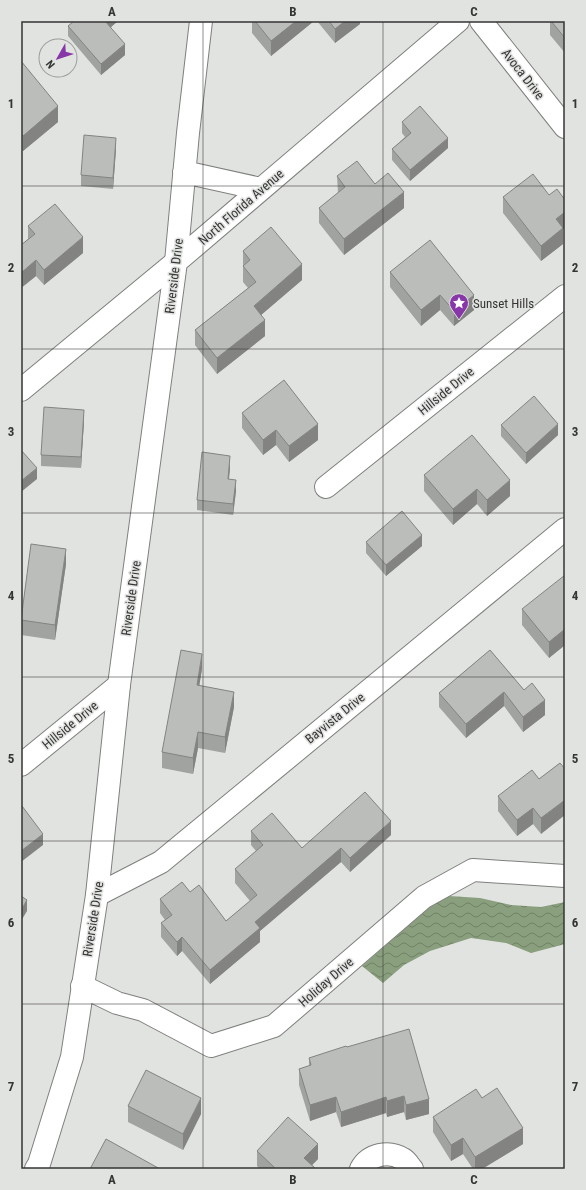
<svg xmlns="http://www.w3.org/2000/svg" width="586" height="1190" font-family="'Roboto Condensed',sans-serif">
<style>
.water{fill:url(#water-waves)}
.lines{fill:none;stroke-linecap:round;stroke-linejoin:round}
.street-casing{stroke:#7e807d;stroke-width:24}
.secondary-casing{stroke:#7e807d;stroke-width:24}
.street{stroke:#fff;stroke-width:22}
.secondary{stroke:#fff;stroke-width:22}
.wall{fill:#a1a3a0}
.shaded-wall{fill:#838482}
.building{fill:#bbbdba;stroke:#838482}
.grid{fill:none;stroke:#343534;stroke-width:1;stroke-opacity:0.55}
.labels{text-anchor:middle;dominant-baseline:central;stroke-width:3;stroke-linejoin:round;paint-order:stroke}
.street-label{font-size:13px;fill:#343534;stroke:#e1e3e0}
.poi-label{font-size:13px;fill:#343534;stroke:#e1e3e0;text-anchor:start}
.neatline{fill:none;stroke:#343534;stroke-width:1.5}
.grid-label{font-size:13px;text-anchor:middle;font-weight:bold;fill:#343534}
</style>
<defs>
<pattern id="water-waves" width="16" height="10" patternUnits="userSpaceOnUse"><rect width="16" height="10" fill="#899f7d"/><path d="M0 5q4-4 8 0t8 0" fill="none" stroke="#718267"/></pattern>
</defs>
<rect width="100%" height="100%" fill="#e1e3e0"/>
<path class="water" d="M449 896 480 898 511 905 541 907 565 902V944L531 953 506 943 471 938 430 951 404 965 383 983 362 966 430 907Z"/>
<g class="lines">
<g class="street-casing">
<path id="street" d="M481 21 565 127
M21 390 176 262
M326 487 565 296
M21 765 119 685
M97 895 161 862 565 529
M82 986 117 1003 143 1010 211 1046 274 1026 424 897 473 870 565 876
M361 1169C369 1154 389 1150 403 1159 407 1161 409 1166 412 1169"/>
</g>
<g class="secondary-casing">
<path id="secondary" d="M184 172 261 189
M176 262 458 21
M36 1169 39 1164 72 1057 97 895 119 685 176 262 188 133 201 21"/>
</g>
<use href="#street" class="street"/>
<use href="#secondary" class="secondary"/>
</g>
<path class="wall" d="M118 21 111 27 125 55 101 75 68 36V26Z
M252 21H314L271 56 252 33Z
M317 21H360V24L335 43Z
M550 21H565V53L550 35Z
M21 61 58 122 23 151 21 149Z
M402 122 448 148 410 181 392 160V149L405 137 402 133Z
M116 149 113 189 81 186V175Z
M337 176 375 184 404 208 344 255 319 223V208L338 193Z
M549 195 565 200V228L563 229V244L541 261 503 213V197Z
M28 226 83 253 44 285 36 276 21 288V245L28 239Z
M243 251 302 280 261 315 265 336 217 374 195 345V330L248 288 243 282Z
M390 272 474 310 454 326 440 310 421 326 390 287Z
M242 413 318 440 289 462 276 445 263 455 242 428Z
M84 421 81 468 41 466V455Z
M501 425 558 435 526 464 501 436Z
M230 467 229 479 236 491 233 515 197 510V500Z
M424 475 510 496 487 516 477 504 453 525 424 491Z
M366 542 422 546 386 576 366 553Z
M66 564 55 640 21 635V619Z
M522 609 565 645 549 658 522 625Z
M490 650 545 715 523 732 504 706 466 738 439 707V693Z
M202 669 199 685 234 707 225 753 198 748 193 774 162 768V752Z
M560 763 541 834 533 824 517 836 498 811V796L539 779Z
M251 831 302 848 391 835 350 872 341 862 260 931V942L210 984 182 951 177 956 161 937V923L165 920 160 913V899L226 921 250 901 235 883V869L256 851 251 845Z
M347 1047 429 1114 406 1120 404 1112 387 1117 386 1113 341 1127 336 1112 310 1121 299 1085V1069L309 1066V1058Z
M482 1098 523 1144 482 1169H473L463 1154 451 1161 433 1132V1117Z
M128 1106 201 1114 183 1150 128 1122Z
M257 1151 318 1159 312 1165 316 1169H260L257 1166Z
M564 1155H565V1169H564Z"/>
<path class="shaded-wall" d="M105 21H118L105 32Z
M296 21H314L271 56V41Z
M345 21H360V24L335 43V29Z
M125 44V55L101 75V64Z
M58 106V122L23 151V136Z
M116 138V149L113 189V178Z
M448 138V148L410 181V170Z
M404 192V208L344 255V239Z
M565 212V228L563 229V244L541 261V246L556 219Z
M83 237V253L44 285V270Z
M36 260V276L21 288V273Z
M302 264V280L254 321V306Z
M440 295V310L421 326V310Z
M474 295V310L454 326V311Z
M265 320V336L217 374V358Z
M84 410V421L81 468V457Z
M318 424V440L289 462V446Z
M558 424V435L526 464V453Z
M276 430V445L263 455V440Z
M230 456V467L228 490V479Z
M37 468V479L21 492V481Z
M236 480V491L233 515V504Z
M510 480V496L487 516V500Z
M477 489V504L453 525V509Z
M422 535V546L386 576V565Z
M66 549V564L55 640V625Z
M565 629V645L549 658V642Z
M202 654V669L197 700V685Z
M234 692V707L225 753V737Z
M504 692V706L466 738V724Z
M545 700V715L523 732V717Z
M198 732V748L193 774V758Z
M565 800V815L541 834V818Z
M533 808V824L517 836V820Z
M391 821V835L350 872V858Z
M43 834V845L21 862V851Z
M341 848V862L260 931V942L210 984V970L255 922Z
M27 900V911L21 921V910Z
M182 937V951L177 956V942Z
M404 1096V1112L387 1117V1101Z
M336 1097V1112L310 1121V1105Z
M386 1097V1113L341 1127V1112Z
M201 1098V1114L183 1150V1134Z
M429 1099V1114L406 1120V1105Z
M523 1128V1144L482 1169H475V1157Z
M463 1138V1154L451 1161V1145Z
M318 1144V1159L308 1169 304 1158Z"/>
<path class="building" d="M74 21H105L125 44 101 64 68 26Z
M255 21H296L271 41Z
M329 21H345L335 29Z
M551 21H565V38Z
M21 61 58 106 23 136 21 134Z
M420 106 448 138 410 170 392 149 411 133 402 122Z
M84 135 116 138 113 178 81 175Z
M357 161 375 184 388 173 404 192 344 239 319 208 345 187 337 176Z
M533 174 549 195 557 189 565 200V212L556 219 563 228 541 246 503 197Z
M55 204 83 237 44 270 36 260 21 273V245L35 234 28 226Z
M271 227 302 264 254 306 265 320 217 358 195 330 256 282 243 266 250 260 243 251Z
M430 240 474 295 454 311 440 295 421 310 390 272Z
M284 380 318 424 289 446 276 430 263 440 242 413Z
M534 396 558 424 526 453 501 425Z
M44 407 84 410 81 457 41 455Z
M472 435 510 480 487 500 477 489 453 509 424 475Z
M21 450 37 468 21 481Z
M202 452 230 456 228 479 236 480 233 504 197 500Z
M402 511 422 535 386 565 366 542Z
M31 544 66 549 55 625 21 620Z
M565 575V629L549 642 522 609Z
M181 650 202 654 197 685 234 692 225 737 198 732 193 758 162 752Z
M490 650 524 690 532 683 545 700 523 717 504 692 466 724 439 693Z
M560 763 565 769V800L541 818 533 808 517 820 498 796 532 770 539 779Z
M365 792 391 821 350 858 341 848 255 922 260 928 210 970 182 937 177 942 161 923 172 915 160 899 182 882 190 892 199 885 226 921 257 895 235 869 263 845 251 831 272 813 302 848Z
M22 806 43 834 21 851V807Z
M21 896 27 900 21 910Z
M409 1029 429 1099 406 1105 404 1096 387 1101 386 1097 341 1112 336 1097 310 1105 299 1069 311 1065 309 1058 346 1046 347 1047Z
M146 1070 201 1098 183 1134 128 1106Z
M497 1088 523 1128 475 1157 463 1138 451 1145 433 1117 476 1089 482 1098Z
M288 1117 318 1144 304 1158 316 1169H276L257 1151Z
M106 1139 160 1169H90Z"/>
<path class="grid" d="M203 21V1169M383 21V1169M21 186H565M21 349H565M21 513H565M21 677H565M21 841H565M21 1004H565"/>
<defs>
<g id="sight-pin" transform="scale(1)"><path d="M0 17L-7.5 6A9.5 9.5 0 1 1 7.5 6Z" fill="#8737a7" stroke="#e1e3e0"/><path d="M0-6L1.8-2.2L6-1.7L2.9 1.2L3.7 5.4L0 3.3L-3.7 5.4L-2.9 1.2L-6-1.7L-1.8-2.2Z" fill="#fff"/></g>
</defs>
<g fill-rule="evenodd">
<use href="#sight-pin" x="459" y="303"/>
</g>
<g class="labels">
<g class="street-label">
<text transform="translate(523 74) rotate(52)">Avoca Drive</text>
<text transform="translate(241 207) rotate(-41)">North Florida Avenue</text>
<text transform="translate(174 276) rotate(-83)">Riverside Drive</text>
<text transform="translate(446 391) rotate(-39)">Hillside Drive</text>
<text transform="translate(131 598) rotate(-82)">Riverside Drive</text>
<text transform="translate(335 718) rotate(-39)">Bayvista Drive</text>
<text transform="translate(70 725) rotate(-39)">Hillside Drive</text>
<text transform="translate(93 919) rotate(-81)">Riverside Drive</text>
<text transform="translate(326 982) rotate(-41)">Holiday Drive</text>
</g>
<g class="poi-label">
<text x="473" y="303">Sunset Hills</text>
</g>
</g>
<rect width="586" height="1190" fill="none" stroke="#e1e3e0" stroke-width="44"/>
<g transform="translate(58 58) rotate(231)"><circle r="19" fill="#e1e3e0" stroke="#9c9d9b"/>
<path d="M0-3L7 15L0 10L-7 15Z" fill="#8737a7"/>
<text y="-6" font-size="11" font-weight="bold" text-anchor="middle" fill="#343534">N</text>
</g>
<rect x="22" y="22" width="542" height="1146" class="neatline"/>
<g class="grid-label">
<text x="112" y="16">A</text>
<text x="293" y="16">B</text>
<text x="474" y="16">C</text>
<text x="11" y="108">1</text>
<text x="575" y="108">1</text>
<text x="11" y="272">2</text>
<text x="575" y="272">2</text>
<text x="11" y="436">3</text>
<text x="575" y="436">3</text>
<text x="11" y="600">4</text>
<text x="575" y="600">4</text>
<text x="11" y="763">5</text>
<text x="575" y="763">5</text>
<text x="11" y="927">6</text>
<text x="575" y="927">6</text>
<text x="11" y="1091">7</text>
<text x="575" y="1091">7</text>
<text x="112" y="1184">A</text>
<text x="293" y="1184">B</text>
<text x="474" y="1184">C</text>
</g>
</svg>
